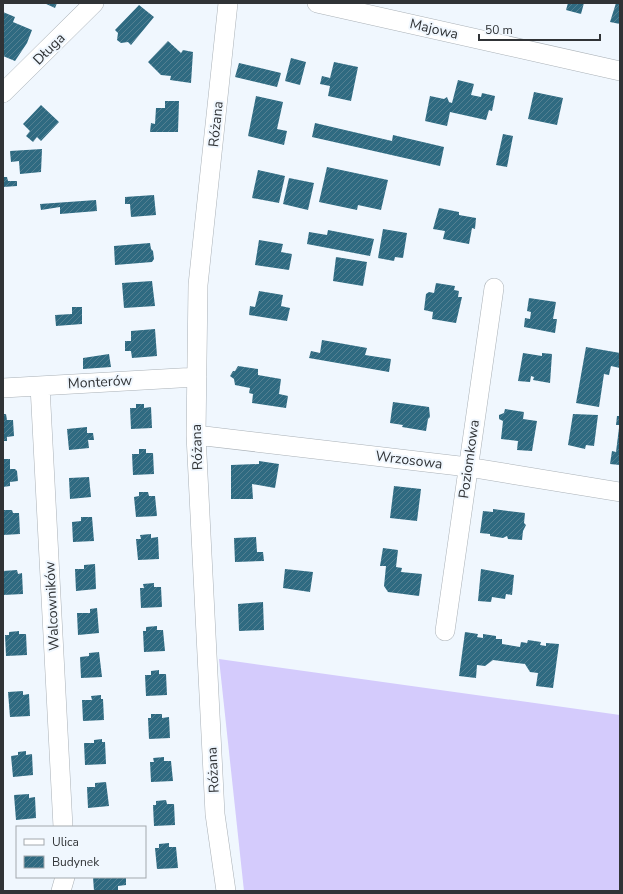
<svg xmlns="http://www.w3.org/2000/svg" width="623" height="894" font-family="'Nunito Sans',sans-serif">
<style>
.grass{fill:#d4cbfc}
.building{fill:url(#building-hatch)}
.lines{fill:none;stroke-linecap:round;stroke-linejoin:round}
.minor-casing{stroke:#aab1b7;stroke-width:20}
.minor{stroke:#fff;stroke-width:19}
.labels{text-anchor:middle;dominant-baseline:central;stroke-width:4;stroke-linejoin:round;paint-order:stroke}
.street-label{font-size:14px;fill:#303336;stroke:#f0f7fe}
</style>
<defs>
<pattern id="building-hatch" width="6" height="6" patternUnits="userSpaceOnUse"><rect width="6" height="6" fill="#2f6a81"/><path d="M-1 1l2-2M0 6l6-6M5 7l2-2" fill="none" stroke="#548092"/></pattern>
</defs>
<rect width="100%" height="100%" fill="#f0f7fe"/>
<path class="grass" d="M219 659 620 715V891H244Z"/>
<path class="building" d="M44 3H57L55 8Z
M568 3H584L581 14 566 10Z
M616 3H620V24L610 22Z
M139 5 154 17 131 45 128 42 121 43 117 40 118 33 115 30Z
M3 12 15 17 13 22 32 30 27 43 15 61 3 56Z
M168 41 181 53 183 50 193 52 191 83 170 80 171 76 161 75 148 62Z
M291 58 306 62 300 85 285 81Z
M334 62 358 67 351 101 328 96 330 86 320 84 322 76 330 78Z
M239 63 281 73 277 87 235 77Z
M458 80 474 84 471 95 481 97 482 93 495 96 492 111 489 110 486 120 450 112 447 126 425 121 430 96 444 99 447 97 449 102 452 103Z
M534 92 563 98 557 125 528 119Z
M256 96 283 102 277 129 287 131 284 145 248 136Z
M165 101H179L178 132H150L151 123 155 124 156 108H165Z
M41 105 59 122 41 141 37 137 33 142 26 136 30 131 23 124Z
M315 123 392 141 393 135 444 147 440 166 312 137Z
M503 134 513 136 507 167 496 165Z
M42 149 41 172 20 174 19 161 11 162 10 151Z
M327 167 388 180 381 210 358 205 357 210 319 202Z
M258 170 285 176 279 203 252 198Z
M3 177H7L8 181H17V186L3 187Z
M289 178 314 183 308 210 283 204Z
M154 195 156 215 131 217 130 204H125V197Z
M96 200 97 211 60 214V207L41 210 40 204Z
M439 208 459 212V215L476 218 475 229 472 228 469 244 443 239 445 231 433 229Z
M383 229 407 233 403 258 395 257 394 261 378 258Z
M328 230 374 239 370 256 307 244 309 232 327 235Z
M259 240 283 244 281 252 292 254 289 270 255 265Z
M150 243 151 249 153 251 154 259 152 262 115 265 114 246Z
M336 257 367 262 363 286 333 281Z
M152 281 155 306 124 308 122 283Z
M436 283 455 286 454 290 459 291 458 297H462L456 323 432 319 433 312 424 310 426 294 429 292 434 293Z
M259 291 283 295 281 306 290 308 287 321 249 315 250 306 255 307Z
M529 298 556 302 553 319H557L555 333 524 327 525 318 530 319 531 312 527 311Z
M72 307H82V324L56 326 55 315 72 314Z
M155 329 157 356 132 358 131 351H125V341H131V331Z
M322 340 367 348 365 355 391 359 389 372 309 358 311 351 320 353Z
M586 347 620 353V368L611 366 609 375 604 374 599 407 576 403Z
M523 353 542 356V353L552 354 550 383 533 380 534 377 531 376 530 382 518 381Z
M109 354 111 367 83 369V358Z
M238 366 258 369V375L281 379 279 394 288 396 286 408 252 403 253 394 249 393 250 388 235 385 234 379 230 376 233 371H235Z
M393 402 429 407 430 417 428 419 426 431 402 427 403 425 390 423Z
M136 404H144V408L151 407 152 428 131 429 130 408H136Z
M505 409 524 412 523 419 537 421 532 451 517 450 518 441 501 439 503 421 499 419V415L504 413Z
M3 414H6L7 420H13L14 436 7 437V441H3Z
M573 414 598 415 594 446 586 445 585 449 568 445Z
M617 416H620V425H616Z
M87 427V433H93L94 440H88L89 448 69 450 67 429Z
M619 428H620V465L610 464 612 451 616 452Z
M139 449H146V453H153L154 474 133 475 132 454H139Z
M3 459H10V469H15L17 471 18 481 10 482V486L3 487Z
M259 461 279 464 275 488 252 484 253 499H231V465L259 464Z
M89 477 91 497 70 499 69 478Z
M394 486 421 489 417 521 390 518Z
M139 492H148L149 496H155L157 516 136 517 134 497 139 496Z
M493 509 525 513 524 523 526 525 523 531 522 540 508 539 507 536 503 538 490 536V534L480 533 483 511 493 512Z
M3 510H12L13 513H19L20 534 3 535Z
M81 517H92L94 541 73 542 72 522 81 521Z
M151 534V538L158 537 159 559 138 560 136 539H141L140 535Z
M256 537 257 552H263L264 561 235 562 234 538Z
M383 548 398 550 396 567 402 568 401 572 422 574 419 596 388 592 384 586 386 566H380Z
M95 564 96 589 76 591 75 569H84V565Z
M285 569 313 572 310 592 283 588Z
M481 569 514 575 512 595 506 594 505 599 492 597 491 602 478 601Z
M17 570 18 574 22 573 23 594 3 595V571Z
M154 583V587H161L162 607 141 608 140 588H144L143 584Z
M263 602 264 630 239 631 238 604Z
M97 608 99 633 78 635 77 613H90V609Z
M157 626V630H163L165 651 144 652 143 631H146V627Z
M19 631V634H26L27 655 6 656 5 635H9V632Z
M465 632 478 634 477 637 483 638V634L496 636V639H502V644L520 647 521 642 527 643 528 640 541 642 540 645 546 646V643L559 644 553 688 536 686 538 673 530 672 525 664 493 660 485 666 477 665 476 678 459 676Z
M99 652 102 677 81 678 80 657 89 656V653Z
M159 670V674H166L167 695 146 696 145 675H151V671Z
M23 691V695L29 694 30 716 10 717 8 692Z
M101 695V699H103L104 720 83 721 82 700H92L91 696Z
M151 714H162V718L169 717 170 738 149 739 148 718H151Z
M102 739V742H105L106 764 85 765 84 743H94V740Z
M26 751V755L32 754 33 775 13 777 11 756 18 755V752Z
M164 757V761H171L173 781 151 782 150 762H154L153 758Z
M106 782 109 806 88 808 87 787H95V783Z
M29 794V798L35 797 36 818 16 820 14 795Z
M166 800 167 804H174L175 825 154 826 153 805H156V801Z
M169 843V847H176L178 868 157 869 155 848H159V844Z
M93 877H126V885L118 886V891H94Z"/>
<g class="lines">
<g class="minor-casing">
<path id="minor" d="M317 3 620 71
M3 93 94 3
M40 386 63 827
M3 388 197 377
M196 435 468 467 620 492
M445 631 494 288
M61 891 65 877
M226 891 215 814 196 435 198 285 228 3"/>
</g>
<use href="#minor" class="minor"/>
</g>
<g class="labels">
<g class="street-label">
<text transform="translate(434 29) rotate(13)">Majowa</text>
<text transform="translate(49 49) rotate(-45)">Długa</text>
<text transform="translate(216 124) rotate(-84)">Różana</text>
<text transform="translate(100 382) rotate(-3)">Monterów</text>
<text transform="translate(197 447) rotate(-92)">Różana</text>
<text transform="translate(469 459) rotate(-82)">Poziomkowa</text>
<text transform="translate(409 460) rotate(7)">Wrzosowa</text>
<text transform="translate(52 606) rotate(-93)">Walcowników</text>
<text transform="translate(213 770) rotate(-93)">Różana</text>
</g>
</g>
<rect width="623" height="894" fill="none" stroke="#303336" stroke-width="8"/>
<rect x="16" y="826" width="130" height="52" fill="#f0f7fe" stroke="#a3a9ae"/>
<rect x="24" y="839" width="20" height="6" fill="#ffffff" stroke="#a3a9ae"/>
<text x="52" y="846" font-size="12" fill="#303336">Ulica</text>
<rect x="24" y="856" width="20" height="12" fill="url(#building-hatch)" stroke="#a3a9ae"/>
<text x="52" y="866" font-size="12" fill="#303336">Budynek</text>
<path d="M479 34v6h121v-6" fill="none" stroke="#303336" stroke-width="2"/>
<text x="485" y="34" font-size="12" fill="#303336" stroke="#f0f7fe" stroke-width="3" paint-order="stroke">50 m</text>
</svg>
